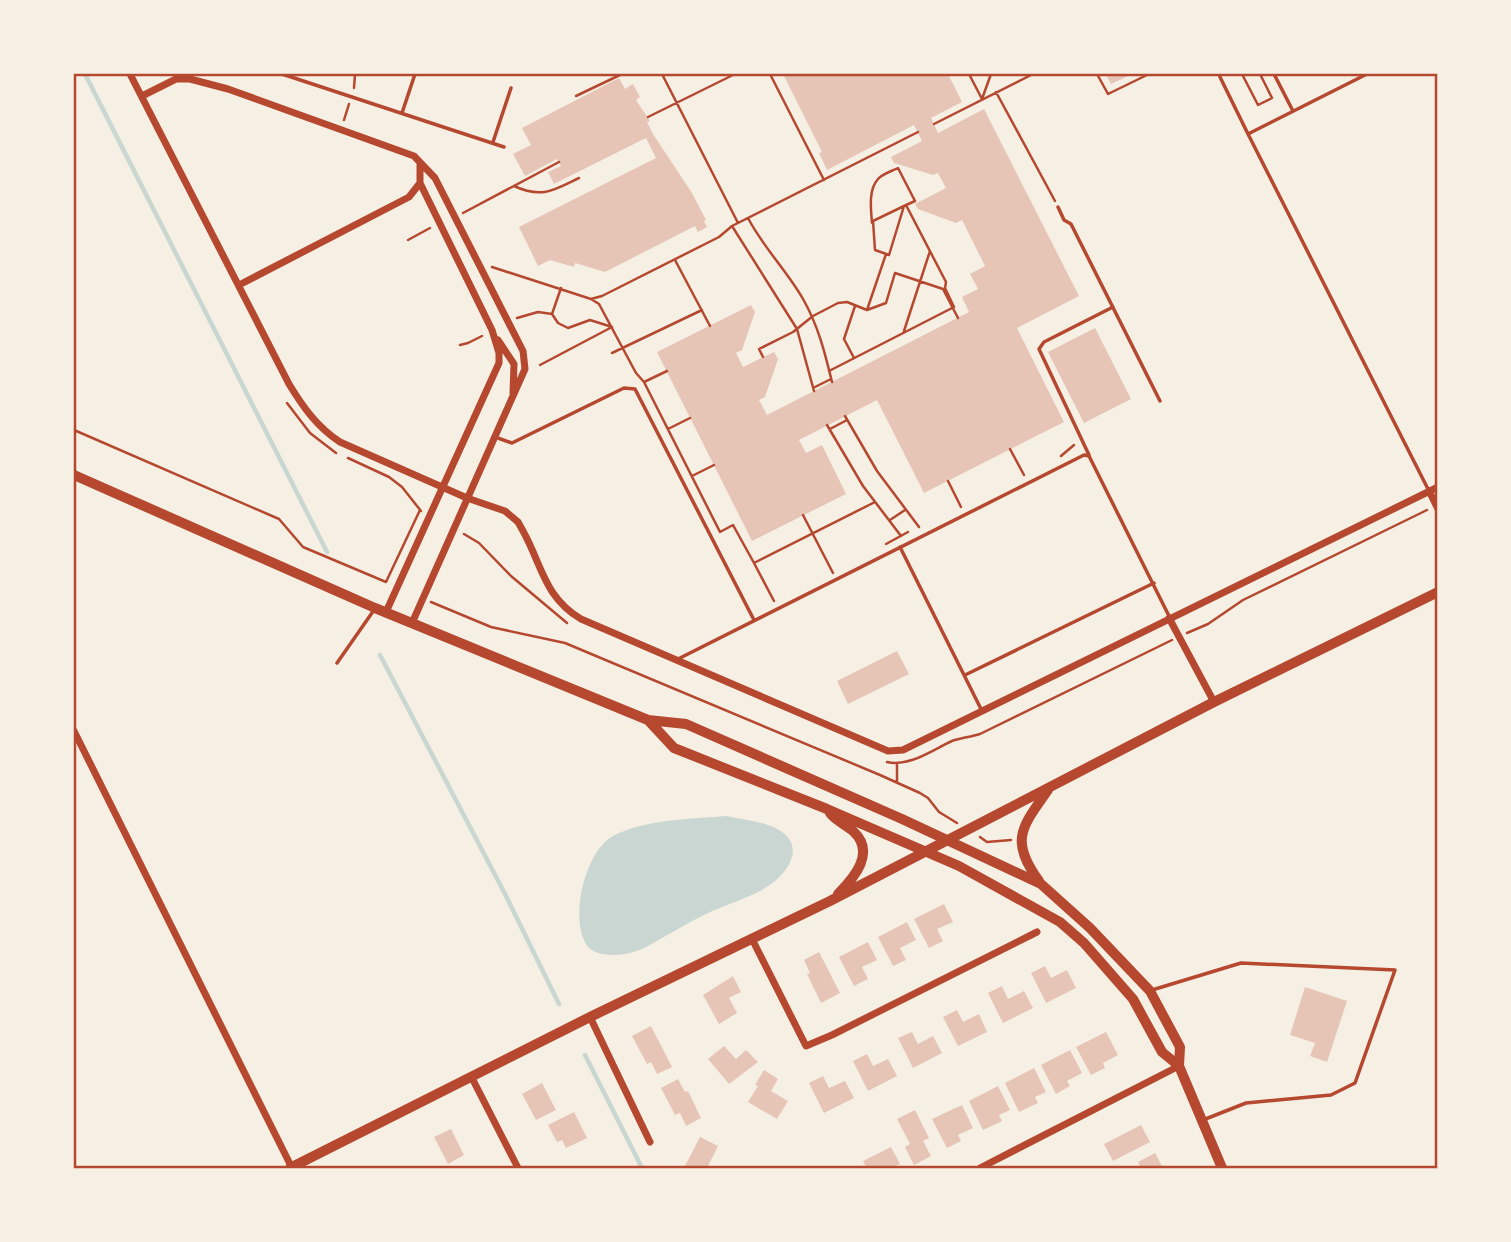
<svg xmlns="http://www.w3.org/2000/svg" width="1511" height="1242" font-family="Lato,sans-serif">
<style>
.water{fill:#c9d6d2}
.lines{fill:none;stroke-linecap:round;stroke-linejoin:round}
.stream{stroke:#c9d6d2;stroke-width:4.5}
.building{fill:#e6c5b7}
.path{stroke:#b5482f;stroke-width:2.5}
.service{stroke:#b5482f;stroke-width:3.5}
.minor{stroke:#b5482f;stroke-width:7}
.tertiary{stroke:#b5482f;stroke-width:10}
.neatline{fill:none;stroke:#b5482f;stroke-width:2.5}
</style>
<rect width="100%" height="100%" fill="#f6efe4"/>
<path class="water" d="M727 816C741 819 755 821 768 825 811 840 791 874 762 890 745 899 726 905 708 913 687 923 668 935 648 946 636 952 625 955 612 955 604 954 594 954 588 947 568 921 585 851 613 836 645 819 692 819 727 816Z"/>
<g class="lines">
<path class="stream" d="M85 74 327 552
M380 655 504 892 559 1004
M585 1055 642 1168"/>
</g>
<path class="building" d="M783 74H948L962 102 931 118 938 133 984 109 1079 296 1017 328 1064 422 924 493 877 400 799 440 806 453 822 445 846 494 752 541 657 352 751 305 755 312 742 350 736 353 743 367 774 352 778 359 765 397 759 400 767 415 969 312 962 297 978 289 970 274 985 266 962 220 956 223 918 209 915 204 946 188 938 173 933 175 894 163 891 157 922 141 914 125 827 170 819 153 822 152Z
M1106 74H1132L1111 84Z
M619 78 625 89 633 84 640 97 636 100 650 121 647 122 653 134 692 193 706 220 704 221 707 227 698 232 695 226 605 272 575 263 574 267 550 260 538 266 519 227 656 158 646 138 554 184 548 172 561 166 557 159 525 176 513 154 531 145 522 128Z
M1095 328 1131 399 1084 423 1048 352Z
M897 651 909 674 848 704 837 681Z
M944 904 953 922 937 929 943 941 929 948 914 919Z
M907 922 916 940 900 948 906 960 893 966 878 937Z
M868 942 877 960 862 967 868 979 854 986 839 957Z
M819 952 840 993 821 1003 807 974 810 973 804 960Z
M1045 966 1051 978 1067 970 1076 988 1046 1003 1031 973Z
M733 976 741 992 729 998 737 1013 719 1024 703 995Z
M1002 986 1008 999 1024 991 1033 1008 1003 1023 988 993Z
M1305 987 1347 1001 1327 1062 1310 1056 1315 1043 1290 1035Z
M957 1010 963 1022 979 1014 987 1032 958 1046 943 1017Z
M651 1026 672 1067 657 1074 651 1062 647 1064 632 1036Z
M912 1032 918 1044 933 1036 942 1053 913 1068 898 1038Z
M1106 1032 1118 1055 1103 1063 1105 1068 1091 1075 1076 1047Z
M724 1046 736 1059 746 1050 758 1062 729 1084 708 1059Z
M1070 1050 1082 1073 1067 1081 1070 1086 1056 1094 1041 1065Z
M867 1054 873 1066 888 1059 897 1076 868 1091 853 1061Z
M1034 1068 1046 1092 1035 1097 1038 1103 1019 1112 1005 1083Z
M764 1070 778 1079 771 1091 788 1101 777 1119 748 1102 758 1086 755 1085Z
M823 1076 829 1088 845 1081 854 1098 824 1113 809 1083Z
M678 1079 685 1092 688 1091 701 1118 686 1126 680 1113 675 1115 661 1088Z
M542 1083 556 1110 536 1120 522 1094Z
M998 1086 1010 1110 999 1115 1002 1121 983 1130 969 1101Z
M962 1105 973 1128 958 1135 961 1141 947 1148 932 1119Z
M915 1110 929 1138 923 1141 931 1156 914 1165 905 1147 910 1144 897 1119Z
M574 1112 587 1138 566 1148 562 1140 557 1142 548 1125Z
M1141 1125 1150 1142 1113 1161 1104 1144Z
M451 1129 464 1155 448 1164 434 1137Z
M700 1137 718 1146 707 1168H684Z
M891 1147 900 1164 891 1168H867L863 1161Z
M1155 1153 1163 1168H1141L1138 1162Z"/>
<g class="lines">
<path class="path" d="M662 74 738 223
M770 74 824 180
M969 74 982 99
M1097 74 1108 94 1149 74
M1242 74 1258 105 1272 98 1260 74
M354 88 355 74
M996 92 1055 201
M576 96 622 74
M982 99 991 74
M648 117 735 74
M344 120 349 104
M934 124 1033 74
M514 186C542 199 554 190 579 178
M463 213 559 162
M748 218C763 247 787 271 803 299 818 325 825 353 832 382
M872 223C871 210 868 190 878 179 882 174 892 171 898 168L915 201 904 206 889 255 875 250 873 221 904 206
M732 226 797 329 814 391
M408 240 430 228
M675 260 710 326
M492 267 591 299 602 296 719 237 732 226 918 132
M591 299 599 304 636 373 644 382 720 532 733 525 754 563 875 502
M867 310 886 254
M552 314 558 323 568 328 590 320 612 327
M517 318 538 312 552 314 561 288
M904 331 930 251
M460 345 468 343 482 336
M612 353 702 310
M763 357 759 349 793 332 813 316 838 303 847 302 867 310 886 303 895 273 943 289 958 318
M854 358 844 339 855 306
M540 365 612 327
M829 371 954 307 945 288 946 282 906 205
M644 382 667 371
M815 387 831 379
M287 403 310 433 336 453
M845 416 877 471 919 527
M827 425 863 486 901 536
M668 429 690 418
M830 429 847 420
M74 430 279 519 303 547 386 582 420 510
M1010 449 1024 475
M1061 456 1074 445
M348 458 389 477 402 487 421 511
M692 476 714 465
M948 481 961 507
M803 515 833 573
M890 520 905 510
M464 534 479 543 511 576 567 623
M886 544 908 532
M754 563 774 601
M431 602 491 627 565 643 880 775 920 793 928 798 939 812 957 823
M1187 633 1208 624 1243 600 1427 510
M887 762C910 767 932 750 952 741 961 738 970 737 980 734L1172 640
M897 782V765
M980 837 987 842 1011 840"/>
<path class="service" d="M282 74 504 147
M1274 74 1293 111
M1367 74 1248 134 1429 491
M1220 77 1248 134
M402 113 415 74
M493 142 511 88
M1058 207 1064 220 1071 224 1160 401
M495 437 512 443 624 388 635 389 754 620
M1089 455 1039 349 1044 342 1113 307
M900 547 982 711
M678 659 1084 455 1089 456 1169 616
M337 663 374 610
M965 675 1154 583
M1152 990 1241 963 1395 970 1355 1083 1331 1095 1246 1103 1203 1120"/>
<path class="minor" d="M130 74 289 384C303 407 317 427 340 442L467 498 505 511 518 522 523 531C542 565 544 597 581 619L888 751 903 750 1438 487
M142 96 176 79H190L228 89 414 156 435 178 523 351 525 369 412 623
M239 285 409 197 420 183V165
M498 340 514 364 513 393
M1429 491 1438 509
M386 612 499 363V353L492 330 420 183
M1169 618 1214 702
M74 731 292 1168
M752 939 806 1046 832 1035 1037 932
M590 1017 650 1142
M471 1076 518 1168
M980 1168 1179 1066"/>
<path class="tertiary" d="M74 475 375 608 648 720 686 724 902 819 1041 884 1090 928 1150 991 1180 1047 1179 1066 1222 1168
M648 720 674 748 827 809 959 866 1060 922 1084 943 1133 999 1162 1052 1179 1066
M830 813C836 821 845 824 853 831 876 852 855 877 838 894
M1039 881C1009 840 1022 827 1048 790
M290 1168 590 1017 830 901 1214 702 1438 592"/>
</g>
<rect width="1511" height="1242" fill="none" stroke="#f6efe4" stroke-width="150"/>
<rect x="75" y="75" width="1361" height="1092" class="neatline"/>
</svg>
